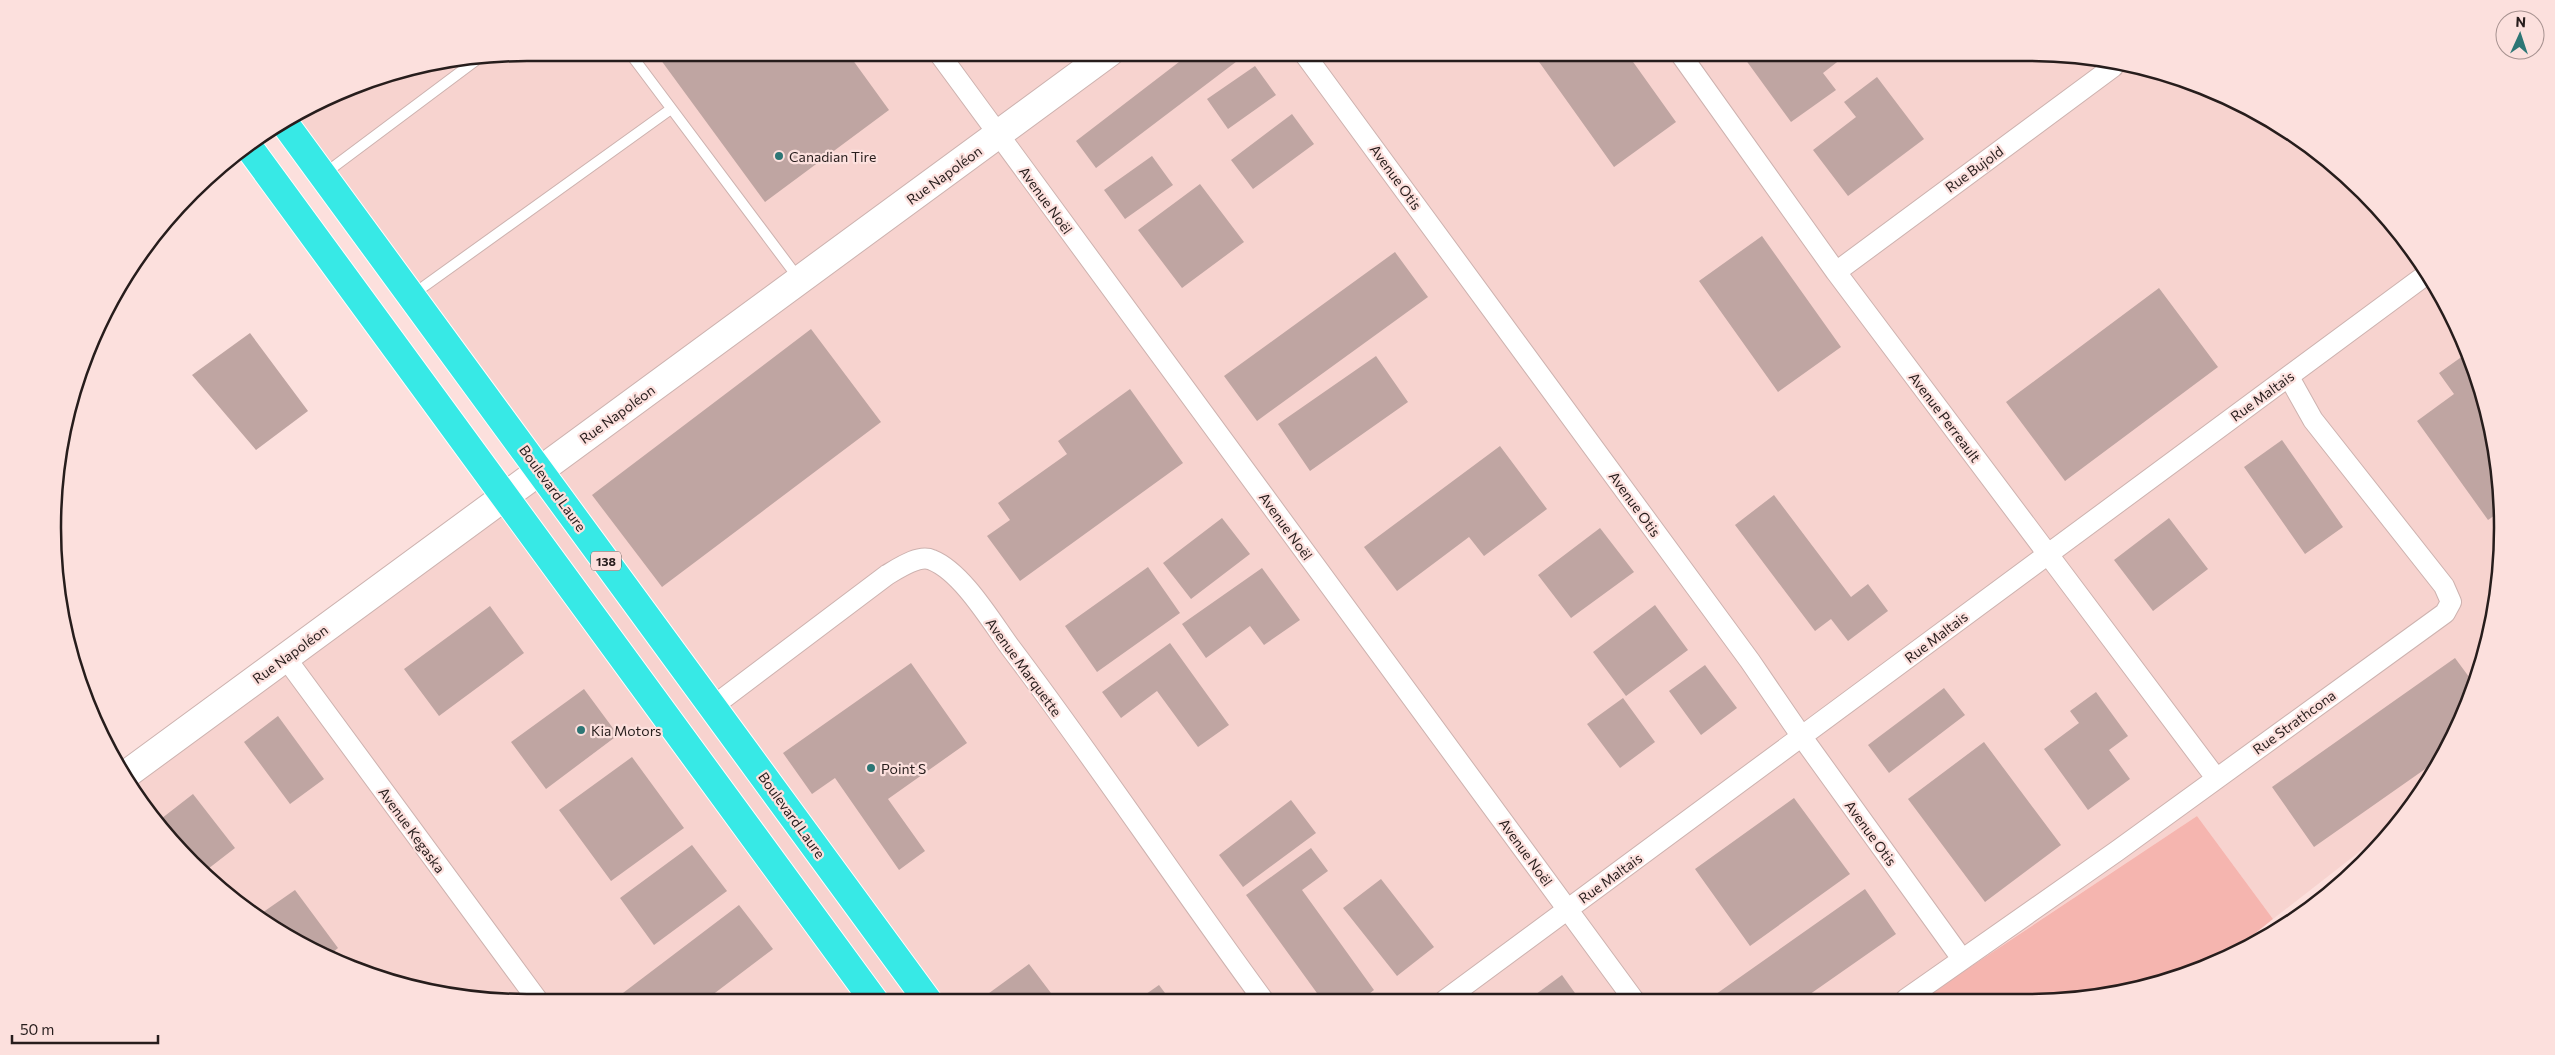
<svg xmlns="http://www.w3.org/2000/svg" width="2555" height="1055" font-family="Commissioner,sans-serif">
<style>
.built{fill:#f7d3cf}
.green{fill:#f5b5af}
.building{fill:#bfa5a2}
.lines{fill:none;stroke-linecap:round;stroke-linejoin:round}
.lane-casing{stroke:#cdb2af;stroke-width:12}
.street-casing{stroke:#cdb2af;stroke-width:22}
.secondary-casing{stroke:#cdb2af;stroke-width:30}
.highway-casing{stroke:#fff;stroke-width:30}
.lane{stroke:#fff;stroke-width:10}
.street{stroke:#fff;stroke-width:20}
.secondary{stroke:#fff;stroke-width:28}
.highway{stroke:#37e9e6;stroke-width:28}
.poi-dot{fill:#2d7675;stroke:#fce0dd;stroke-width:2}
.labels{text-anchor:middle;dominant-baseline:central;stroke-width:4.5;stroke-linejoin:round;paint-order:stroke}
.shield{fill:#fce0dd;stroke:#675856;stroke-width:1}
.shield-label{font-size:12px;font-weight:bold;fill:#271d1c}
.poi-label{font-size:14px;fill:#271d1c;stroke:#fce0dd;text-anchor:start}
.street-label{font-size:14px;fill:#271d1c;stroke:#fce0dd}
.rim{fill:none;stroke:#271d1c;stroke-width:2.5}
</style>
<rect width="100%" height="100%" fill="#fce0dd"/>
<path class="built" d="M2027 52 2180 78 2265 116 2340 170 2404 238 2453 317 2486 404 2501 496 2498 589 2477 680 2422 792 2390 828 2273 919 2197 816 1921 999 527 1002 375 977 238 904 170 840 120 770 540 471 290 116 375 78 528 53Z"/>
<path class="green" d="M2197 816 2273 919 2228 955 2210 966 2090 998 1922 999Z"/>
<path class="building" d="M655 52H847L889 110 765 202Z
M1003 52H1024L1010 62Z
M1192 52H1249L1096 168 1076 141Z
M1532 52H1626L1676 122 1614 167Z
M1740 52H1850L1823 73 1836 90 1791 122Z
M1255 66 1276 95 1228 129 1207 99Z
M1877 77 1924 139 1848 196 1813 150 1856 117 1844 102Z
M1292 114 1314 144 1253 189 1231 160Z
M1152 156 1173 185 1125 219 1104 190Z
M1200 184 1244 242 1182 288 1138 230Z
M1762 236 1841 347 1778 392 1699 281Z
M1395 252 1428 297 1257 421 1224 376Z
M2159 288 2218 367 2065 481 2006 402Z
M811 329 881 422 662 587 592 495Z
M250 333 308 411 256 450 192 375Z
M2467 353 2486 404 2501 496V511L2488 520 2417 421 2454 394 2439 373Z
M1376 356 1408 402 1310 471 1278 424Z
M1130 389 1183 463 1020 581 987 536 1010 520 998 503 1067 454 1058 441Z
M2282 440 2343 527 2305 554 2244 467Z
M1500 446 1547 509 1484 556 1469 537 1397 591 1364 547Z
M1774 495 1851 597 1868 584 1888 611 1848 641 1831 619 1815 631 1735 525Z
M1222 518 1250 554 1191 599 1163 563Z
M2169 518 2208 569 2153 611 2114 560Z
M1600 528 1634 572 1571 618 1538 575Z
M1148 567 1180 613 1097 672 1065 626Z
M1262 568 1300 620 1264 645 1250 626 1206 658 1182 624Z
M1655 605 1688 650 1626 696 1593 652Z
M490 606 524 653 439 716 404 669Z
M1170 643 1229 725 1198 747 1157 691 1121 718 1102 692Z
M2455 658 2475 685 2438 760 2314 847 2272 787Z
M911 663 967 743 888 799 925 851 899 870 835 778 812 794 783 753Z
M1705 665 1737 708 1701 735 1669 691Z
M1944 688 1965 715 1889 773 1868 745Z
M584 689 618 735 546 789 511 742Z
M2096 692 2128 736 2109 750 2130 779 2088 810 2044 749 2079 723 2070 711Z
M1623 698 1655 742 1620 768 1587 724Z
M278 716 324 779 290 804 244 742Z
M1984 742 2061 845 1985 902 1908 799Z
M632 757 684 828 611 881 559 810Z
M193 794 235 848 204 872 170 840 157 822Z
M1794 798 1850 874 1750 946 1695 869Z
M1291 800 1316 833 1243 887 1219 855Z
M692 845 727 891 654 945 620 898Z
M1311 848 1328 871 1302 890 1374 990 1361 1000H1322L1246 895Z
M1381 879 1434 947 1397 976 1343 908Z
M1865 889 1896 934 1803 999H1709Z
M295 890 338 948 331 954 259 915Z
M739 905 773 949 703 1002H624L619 996Z
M1029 964 1057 1001H989L985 996Z
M1562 975 1580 1000H1528Z
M1159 985 1171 1001H1136Z"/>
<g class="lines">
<g class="lane-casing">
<path id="lane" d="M629 52 799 279
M324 174 475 61
M412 295 671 109"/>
</g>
<g class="street-casing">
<path id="street" d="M938 52 1634 1000
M1303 52 1750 661 1802 737 1962 959
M1679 52 1836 272 2216 778
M1836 272 2113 67
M285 657 539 1002
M712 707 887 575C899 568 919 554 932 560 962 572 991 621 1010 647 1097 762 1178 884 1264 1001
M1906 999 2117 851 2445 613 2451 602 2444 586 2313 420 2289 377
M1445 1000 2427 274"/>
</g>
<g class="secondary-casing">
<path id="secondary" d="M124 776 1110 52"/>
</g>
<g class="highway-casing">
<path id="highway" d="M283 121 928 1001
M248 146 875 1002"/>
</g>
<use href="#lane" class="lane"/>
<use href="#street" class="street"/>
<use href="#secondary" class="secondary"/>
<use href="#highway" class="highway"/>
</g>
<g class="poi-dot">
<circle cx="779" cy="156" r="5"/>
<circle cx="581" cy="730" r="5"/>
<circle cx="871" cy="768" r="5"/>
</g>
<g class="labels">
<rect class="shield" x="591" y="551.5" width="30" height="19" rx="4"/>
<g class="shield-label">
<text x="606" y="561">138</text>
</g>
<g class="poi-label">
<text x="789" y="156">Canadian Tire</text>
<text x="591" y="730">Kia Motors</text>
<text x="881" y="768">Point S</text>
</g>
<g class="street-label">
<text transform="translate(1974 169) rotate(-36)">Rue Bujold</text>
<text transform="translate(944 175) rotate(-36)">Rue Napoléon</text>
<text transform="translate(1396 177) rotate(54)">Avenue Otis</text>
<text transform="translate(1046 200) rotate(54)">Avenue Noël</text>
<text transform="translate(2262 396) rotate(-36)">Rue Maltais</text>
<text transform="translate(617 414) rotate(-36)">Rue Napoléon</text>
<text transform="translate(1945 417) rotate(53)">Avenue Perreault</text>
<text transform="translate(553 488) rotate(54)">Boulevard Laure</text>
<text transform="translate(1635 504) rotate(54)">Avenue Otis</text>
<text transform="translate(1286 526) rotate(54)">Avenue Noël</text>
<text transform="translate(1936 637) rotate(-37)">Rue Maltais</text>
<text transform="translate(290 654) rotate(-36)">Rue Napoléon</text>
<text transform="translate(1024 667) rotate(54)">Avenue Marquette</text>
<text transform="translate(2294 722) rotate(-36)">Rue Strathcona</text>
<text transform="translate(792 815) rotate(54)">Boulevard Laure</text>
<text transform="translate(412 830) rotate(54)">Avenue Kegaska</text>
<text transform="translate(1871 833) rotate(54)">Avenue Otis</text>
<text transform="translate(1526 852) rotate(54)">Avenue Noël</text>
<text transform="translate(1610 878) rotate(-36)">Rue Maltais</text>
</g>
</g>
<path d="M0 0H2555V1055H0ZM527 61H2028A466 466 0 0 1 2494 527V528A466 466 0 0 1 2028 994H527A466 466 0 0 1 61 528V527A466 466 0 0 1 527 61Z" fill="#fce0dd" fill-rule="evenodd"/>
<path class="rim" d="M527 61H2028A466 466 0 0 1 2494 527V528A466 466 0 0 1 2028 994H527A466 466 0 0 1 61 528V527A466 466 0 0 1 527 61Z"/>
<g transform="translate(2520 35) rotate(3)"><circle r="24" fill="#fce0dd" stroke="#a79290"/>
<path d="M0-4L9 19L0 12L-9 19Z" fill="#2d7675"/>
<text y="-8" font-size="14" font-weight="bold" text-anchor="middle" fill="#271d1c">N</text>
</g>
<path d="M12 1035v8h146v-8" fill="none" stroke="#271d1c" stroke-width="2.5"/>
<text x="20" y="1035" font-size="15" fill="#271d1c" stroke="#fce0dd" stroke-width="4" paint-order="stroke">50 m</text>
</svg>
